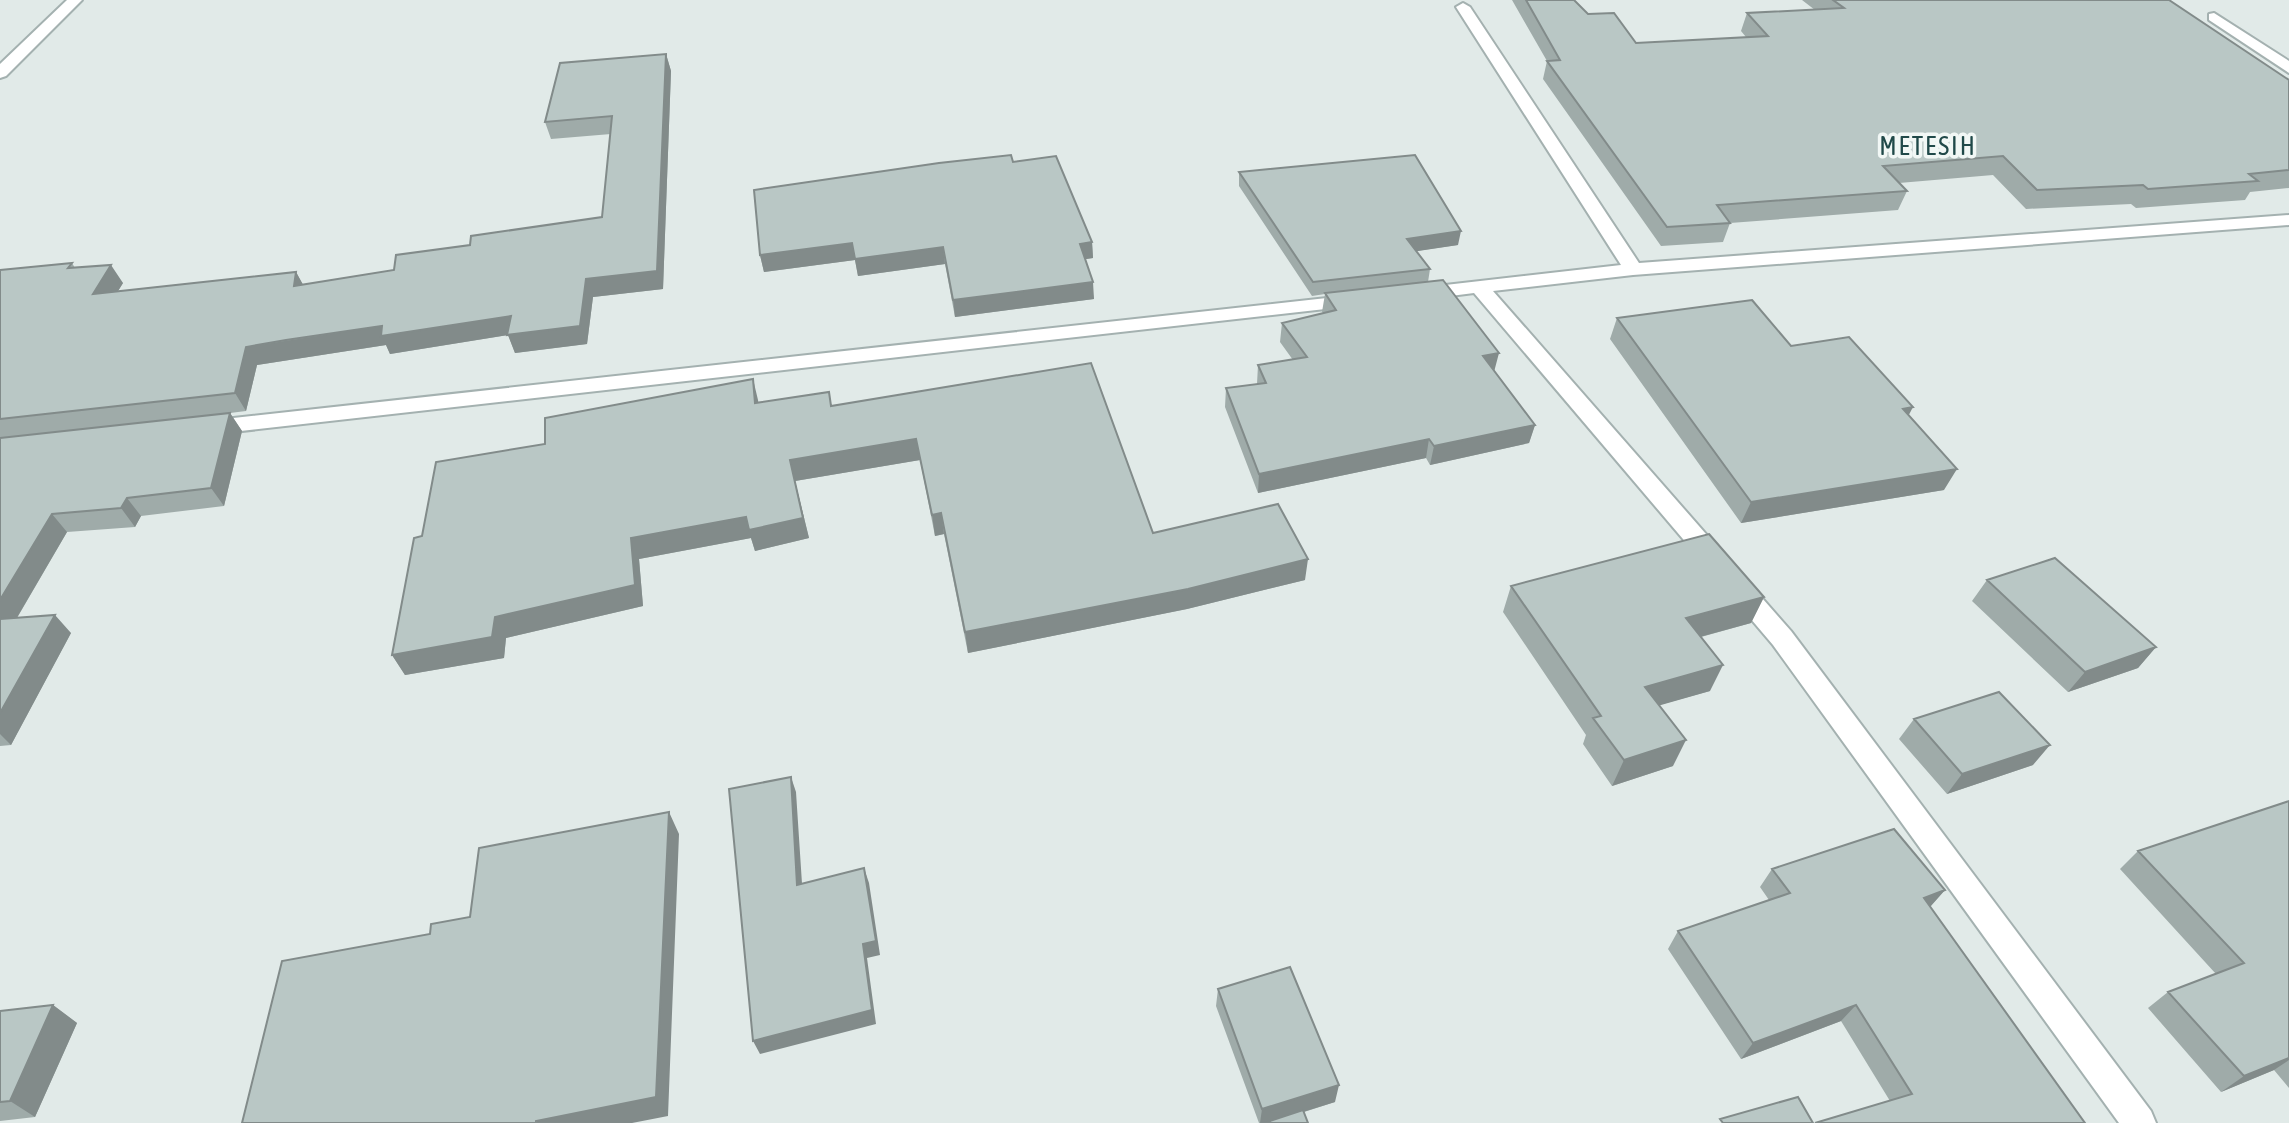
<svg xmlns="http://www.w3.org/2000/svg" width="2289" height="1123" font-family="'Asap Condensed',sans-serif">
<style>
.lines{fill:none;stroke-linecap:round;stroke-linejoin:round}
.minor-casing{stroke:#a4b1b0;stroke-width:4}
.minor{fill:#fff;fill-rule:evenodd}
.wall{fill:#9faba9}
.shaded-wall{fill:#828b8a}
.building{fill:#b9c7c5;stroke:#828b8a;stroke-width:2}
.labels{text-anchor:middle;dominant-baseline:central;stroke-width:7;stroke-linejoin:round;paint-order:stroke}
.far-quarter-label{font-size:26px;letter-spacing:2px;fill:#204949;stroke:#f1f7f5}
</style>
<rect width="100%" height="100%" fill="#e1eae8"/>
<g class="lines">
<g class="minor-casing">
<path id="minor" d="M67 0H82L6 76 0 78V64Z
M1463 3 1470 7 1639 263 2289 215V225L1633 275 1493 291 1791 631 2151 1111 2156 1123H2119L1773 645 1474 293 1419 300 1409 294 1419 288 1621 265 1456 7Z
M2214 13 2289 61V73L2209 20V14Z
M1354 295 1361 297 1364 301 1361 305 206 435 198 433 195 428 198 423 206 421Z"/>
</g>
<use href="#minor" class="minor"/>
</g>
<path class="wall" d="M1512 0H1574L1588 14 1636 43 1746 37 1741 31 1747 13 1815 10 1802 0H2169L2289 80V188L2250 192 2245 200 2136 208 2131 204 2026 209 1993 175 1899 183 1907 191 1898 210 1730 223 1723 242 1661 246 1543 79 1547 61Z
M666 54 671 71 663 289 593 297 587 344 515 353 508 335 390 354 386 345 257 365 246 411 230 413 242 431 224 506 141 516 135 527 67 532 17 618 71 633 11 745 0 746V270L72 263 75 268 123 283 118 291 296 272 303 285 394 270 602 217 611 134 551 139 545 122Z
M1239 172 1458 245 1416 251 1430 269 1428 282 1535 425 1529 443 1430 465 1426 458 1258 493 1225 407 1226 388 1257 384 1258 365 1293 360 1280 342 1282 323 1324 313 1322 312 1325 294 1312 296 1239 186Z
M1092 242 1093 258 1085 259 1094 299 955 317 945 264 858 276 855 260 764 272 760 255Z
M1617 318 1791 346 1909 416 1944 490 1741 523 1610 339Z
M759 403 832 406 1153 533 1305 580 1187 609 968 653 944 534 935 536 920 460 795 481 809 538 755 551 751 538 639 559 643 606 506 638 504 658 405 675 392 655 422 536 545 444Z
M1987 580 2156 647 2138 668 2068 692 1972 601Z
M1511 586 1764 597 1751 623 1701 637 1710 691 1659 705 1673 766 1612 786 1583 744 1586 735 1503 612Z
M1914 719 2033 765 1947 794 1899 739Z
M2289 801V1088L2274 1070 2221 1092 2148 1008 2168 992 2216 974 2120 869 2138 851Z
M1772 869 1945 890 1930 907 2085 1123 1890 1101 1841 1021 1741 1059 1668 949 1678 931 1769 900 1760 887Z
M1218 989 1335 1102 1304 1112 1308 1123H1259L1216 1006Z
M53 1005 77 1023 35 1117 0 1121V1011Z"/>
<path class="shaded-wall" d="M666 54 671 71 663 289 593 297 587 344 515 353 508 335 390 354 386 345 257 365 246 411 235 393 246 347 382 326 511 316 586 279Z
M1461 231 1458 245 1405 253 1407 239Z
M1092 242 1093 258 1080 260V244Z
M852 243 943 247 945 264 858 276 855 260 764 272 760 255Z
M111 265 123 283 105 312 93 294Z
M296 272 306 290 294 286Z
M1093 282 1094 299 955 317 953 300Z
M1499 353 1494 372 1483 356Z
M753 379 758 400 761 424 755 403Z
M1913 407 1902 428 1903 409Z
M230 413 242 431 224 506 211 488Z
M1535 425 1529 443 1430 465 1434 446Z
M916 439 920 460 795 481 809 538 755 551 751 538 639 559 643 606 506 638 504 658 405 675 392 655 495 617 631 538 790 460Z
M1429 439 1426 458 1258 493 1259 474Z
M1957 469 1944 490 1741 523 1751 502Z
M127 498 141 516 135 527 121 508Z
M941 513 944 534 935 536 932 515Z
M52 514 67 532 5 638 0 632V600Z
M1308 559 1305 580 1187 609 968 653 965 632Z
M1764 597 1751 623 1674 644 1686 618Z
M55 615 71 633 11 745 0 734V713Z
M2156 647 2138 668 2068 692 2085 672Z
M1723 665 1710 691 1633 713 1645 687Z
M1686 740 1673 766 1612 786 1624 760Z
M2050 745 2033 765 1947 794 1962 774Z
M791 777 796 792 803 899 797 885Z
M669 812 679 834 668 1116 632 1123H536Z
M864 868 869 883 880 955 867 958 876 1024 760 1054 753 1041 863 944Z
M1945 890 1929 908 1924 898Z
M53 1005 77 1023 35 1117 10 1101Z
M1856 1005 1841 1021 1741 1059 1753 1043Z
M2289 1058V1060L2274 1070 2221 1092 2244 1076Z
M1339 1085 1335 1102 1268 1123H1260L1262 1109Z"/>
<path class="building" d="M1526 0H1574L1588 14 1614 13 1636 43 1768 36 1747 13 1844 8 1833 0H2169L2289 80V170L2249 174 2258 181 2148 189 2143 185 2037 190 2003 156 1883 166 1907 191 1717 205 1730 223 1667 227 1547 61 1560 60Z
M666 54 657 271 586 279 580 326 507 335 511 316 381 336 382 326 286 340 246 347 235 393 0 419V270L72 263 68 268 111 265 93 294 296 272 294 286 394 270 396 255 470 245 471 236 602 217 612 116 545 122 560 63Z
M1011 155 1013 162 1056 156 1092 242 1080 244 1093 282 953 300 943 247 855 259 852 243 760 255 754 190 939 163Z
M1415 155 1461 231 1407 239 1430 269 1313 282 1239 172Z
M1443 280 1499 353 1483 356 1535 425 1434 446 1429 439 1259 474 1226 388 1266 383 1258 365 1307 357 1282 323 1336 310 1325 293Z
M1752 300 1791 346 1849 337 1913 407 1903 409 1957 469 1751 502 1617 318Z
M1091 363 1153 533 1278 504 1308 559 1188 589 965 632 941 513 932 515 916 439 790 460 803 518 749 530 746 517 631 538 635 585 495 617 492 637 392 655 414 538 422 536 436 462 545 444V418L753 379 755 403 829 392 831 406Z
M230 413 211 488 127 498 121 508 52 514 0 600V438Z
M1709 534 1764 597 1686 618 1723 665 1645 687 1686 740 1624 760 1593 718 1601 716 1511 586Z
M2055 558 2156 647 2085 672 1987 580Z
M55 615 0 713V619Z
M1999 692 2050 745 1962 774 1914 719Z
M791 777 797 885 864 868 876 941 863 944 872 1010 753 1041 729 789Z
M2289 801V1058L2244 1076 2168 992 2244 963 2138 851Z
M669 812 656 1097 536 1121V1123H242L282 961 430 934 431 924 470 917 479 848Z
M1894 829 1945 890 1924 898 2085 1123H1815L1912 1094 1856 1005 1753 1043 1678 931 1790 893 1772 869Z
M1290 967 1339 1085 1262 1109 1218 989Z
M53 1005 10 1101 0 1102V1011Z
M1798 1097 1813 1123H1723L1720 1119Z
M1303 1110 1308 1123H1264Z"/>
<g class="labels">
<g class="far-quarter-label">
<text x="1928" y="146">METESIH</text>
</g>
</g>
</svg>
